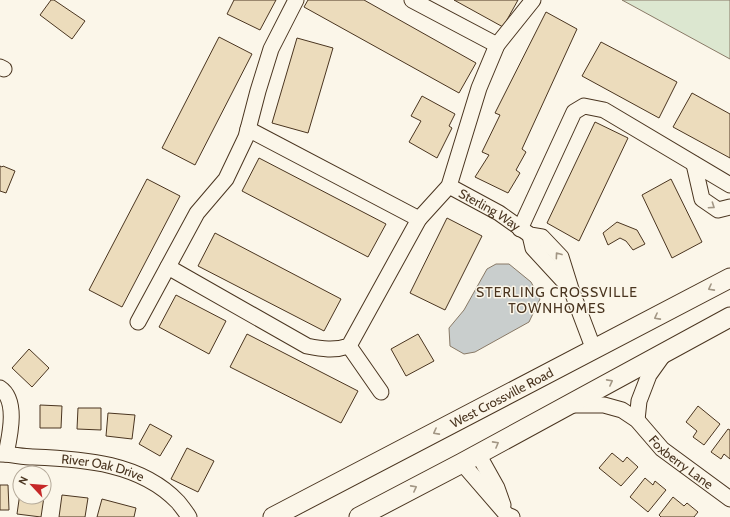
<svg xmlns="http://www.w3.org/2000/svg" width="730" height="517" font-family="Cabin,sans-serif">
<style>
.green{fill:#dce7d0;stroke:#887966}
.water{fill:#c9cecd;stroke:#887966}
.building{fill:#ecdcbc;stroke:#4a3520}
.lines{fill:none;stroke-linecap:round;stroke-linejoin:round}
.minor-casing{stroke:#4a3520;stroke-width:17}
.major-casing{stroke:#4a3520;stroke-width:21}
.minor{stroke:#fbf6e9;stroke-width:15}
.major{stroke:#fbf6e9;stroke-width:19}
.oneway{stroke:#a29684}
.labels{text-anchor:middle;dominant-baseline:central;stroke-width:3;stroke-linejoin:round;paint-order:stroke}
.street-label{font-size:13px;fill:#4a3520;stroke:#fbf6e9}
.neighbourhood-label{font-size:14px;letter-spacing:1px;fill:#4a3520;stroke:#fbf6e9}
</style>
<rect width="100%" height="100%" fill="#fbf6e9"/>
<path class="green" d="M622 0H730V59Z"/>
<path class="water" d="M496 264H509L531 282 540 299 529 322 475 352 464 354 450 346 449 328 464 310 487 269Z"/>
<path class="building" d="M51 0H54L85 21 72 39 40 15Z
M234 0H276L260 30 227 14Z
M308 0H364L476 63 459 93 304 7Z
M454 0H518L503 27Z
M546 12 577 29 522 149 526 152 516 170 520 173 508 193 475 177 489 155 482 152 500 115 495 113Z
M219 37 252 54 195 165 162 148Z
M297 38 333 48 308 133 272 123Z
M601 42 677 82 659 118 582 76Z
M692 93 730 114V158L673 127Z
M422 96 455 114 449 126 452 128 437 158 409 142 421 121 411 116Z
M595 122 628 138 579 241 547 223Z
M259 158 386 224 368 257 242 191Z
M0 166 2 167 3 166 15 171 6 193 0 191Z
M147 179 180 196 122 307 89 290Z
M671 179 702 242 672 258 642 195Z
M447 218 482 236 445 310 410 293Z
M617 222 637 230 645 244 633 250 626 241 620 238 608 245 603 233Z
M215 233 341 299 324 331 198 266Z
M176 295 226 321 209 354 159 327Z
M247 334 358 391 341 423 230 367Z
M418 334 434 361 406 376 391 349Z
M29 349 49 368 32 387 12 368Z
M40 405 62 406 61 428H40Z
M698 406 720 424 704 445 693 437 697 431 686 422Z
M78 408H101V430L77 429Z
M108 413 135 415 132 439 106 436Z
M150 424 172 436 160 456 139 444Z
M728 429 730 430V459L724 454 721 459 711 452Z
M187 448 214 461 198 492 171 479Z
M612 453 623 462 627 457 638 467 621 486 599 468Z
M645 478 653 485 655 481 666 490 648 512 630 497Z
M0 485H8L9 510H0Z
M44 490H45L41 517 17 514 20 493V497H44Z
M62 495 88 498 85 517H59Z
M673 497 684 506 687 503 698 512 694 517H661L659 515Z
M102 499 136 508 134 517H97Z"/>
<g class="lines">
<g class="minor-casing">
<g id="minor">
<path d="M412 0 497 45"/>
<path d="M0 67 4 69"/>
<path d="M248 129 419 219"/>
<path d="M694 164 702 199 718 210 730 207"/>
<path id="s1" d="M449 186 499 213 530 235 542 237 561 257 571 289 594 350"/>
<path d="M520 229 574 112 584 106 604 110 730 185"/>
<path d="M530 235 533 248 568 286"/>
<path d="M168 267 307 346C322 349 334 351 349 346L419 219 449 186 479 88 497 45 533 0"/>
<path d="M138 322 197 213 226 179 246 137 258 91 271 49 296 0"/>
<path d="M349 346 381 392"/>
<path d="M0 388C18 400 10 435 6 454"/>
<path id="s2" d="M568 405H604L622 410 637 420 662 449 730 499"/>
<path d="M637 420 639 401 649 375 664 354"/>
<path id="s3" d="M0 454C11 454 22 457 33 457 84 459 141 463 178 502 182 507 186 512 189 517"/>
<path d="M478 454 497 488 503 505"/>
<path d="M462 463 507 515 512 517"/>
</g>
</g>
<g class="major-casing">
<g id="major">
<path id="s4" d="M273 517 730 278"/>
<path d="M359 517 462 463 730 317"/>
</g>
</g>
<use href="#minor" class="minor"/>
<use href="#major" class="major"/>
</g>
<defs><path id="oneway-chevron" d="M-2-3.5L2.5 0L-2 3.5" fill="none" stroke-width="1.6" stroke-linecap="round" stroke-linejoin="round"/></defs>
<g class="oneway">
<use href="#oneway-chevron" transform="translate(712 206) rotate(34)"/>
<use href="#oneway-chevron" transform="translate(558 255) rotate(-126)"/>
<use href="#oneway-chevron" transform="translate(711 288) rotate(152)"/>
<use href="#oneway-chevron" transform="translate(657 317) rotate(152)"/>
<use href="#oneway-chevron" transform="translate(610 382) rotate(-28)"/>
<use href="#oneway-chevron" transform="translate(436 432) rotate(152)"/>
<use href="#oneway-chevron" transform="translate(496 444) rotate(-29)"/>
<use href="#oneway-chevron" transform="translate(414 488) rotate(-28)"/>
</g>
<g class="labels">
<g class="street-label">
<text stroke="none"><textPath href="#s1" startOffset="47">Sterling Way</textPath></text>
<text stroke="none"><textPath href="#s4" startOffset="258">West Crossville Road</textPath></text>
<text stroke="none"><textPath href="#s2" startOffset="134">Foxberry Lane</textPath></text>
<text stroke="none"><textPath href="#s3" startOffset="104">River Oak Drive</textPath></text>
</g>
<g class="neighbourhood-label">
<text x="557" y="292">STERLING CROSSVILLE<tspan x="557" dy="16">TOWNHOMES</tspan></text>
</g>
</g>
<g transform="translate(32 485) rotate(296)"><circle r="19" fill="#fbf6e9" stroke="#b4a999"/>
<path d="M0-3L7 15L0 10L-7 15Z" fill="#c62828"/>
<text y="-6" font-size="11" font-weight="bold" text-anchor="middle" fill="#4a3520">N</text>
</g>
</svg>
